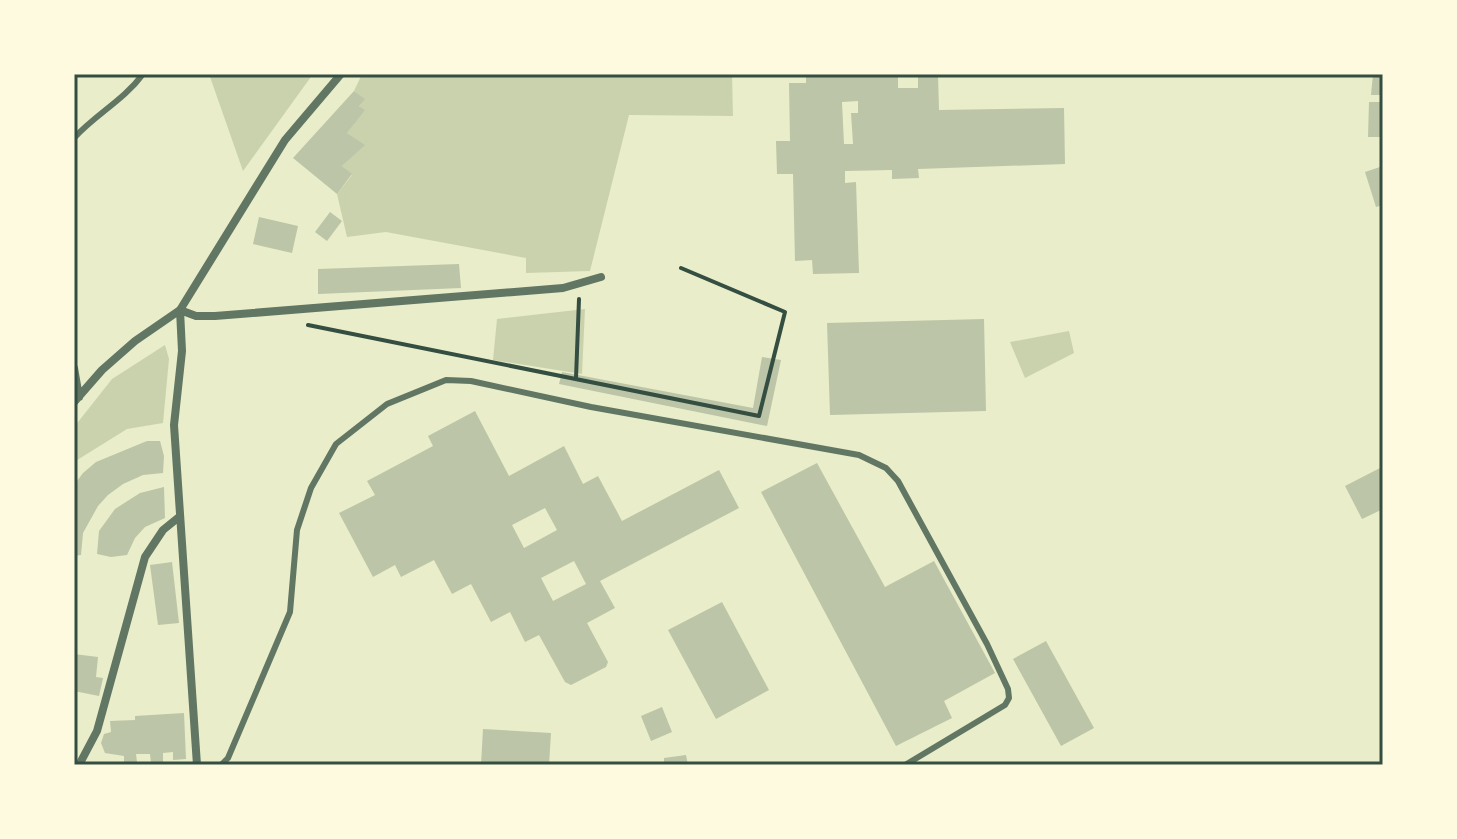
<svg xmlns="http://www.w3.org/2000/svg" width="1457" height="839" font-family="'Source Sans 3',sans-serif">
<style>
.green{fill:#cad2ad}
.building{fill:#bcc5a7;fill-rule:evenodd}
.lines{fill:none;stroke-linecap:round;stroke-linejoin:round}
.path{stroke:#344e41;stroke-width:4}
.service{stroke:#617663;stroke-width:6}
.minor{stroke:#617663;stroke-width:8}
.neatline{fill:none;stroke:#344e41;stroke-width:3}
</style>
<rect width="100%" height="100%" fill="#e9edc9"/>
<path class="green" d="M209 74H313L243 171Z
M362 74H732L733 116 629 115 590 271 526 273V258L386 232 347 237 337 194 352 175 342 166 364 145 347 133 364 110 359 106 364 99 354 91Z
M585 309 582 374 493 360 497 319Z
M1069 331 1074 353 1025 378 1010 342Z
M165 345 169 359 163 423 127 429 74 462V427L112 379Z"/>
<path class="building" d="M806 74H898V88H918V74H938L939 110 1064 108 1065 164 918 169 919 178 892 179V170L845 171V183L856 182 859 273 813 274 812 260 795 261 793 174H777L776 141H790L789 83H806ZM858 101V113H851L853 144H844L842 102Z
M1373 74H1383V95H1371Z
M354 91 365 99 359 106 365 110 347 133 365 145 342 166 352 174 337 194 293 158Z
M1369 102H1383V137H1368Z
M1383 166V205L1376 207 1365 172Z
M330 212 342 221 327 241 315 232Z
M259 217 298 226 292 253 253 244Z
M459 264 461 288 318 294V269Z
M984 319 986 411 830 415 827 323Z
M762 357 781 360 767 426 559 384 562 372 753 408Z
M475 411 509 476 564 446 583 484 598 476 622 521 719 470 739 508 600 581 615 608 587 623 608 662 606 667 571 685 565 682 539 635 525 642 510 612 491 622 471 584 452 594 434 560 401 577 395 565 373 577 339 513 375 495 367 481 433 446 428 436ZM545 508 557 530 524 548 512 525ZM574 561 586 584 553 601 541 578Z
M147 441H160L164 456 163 473 143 475 123 484 108 495 98 506 83 533 81 555 74 556V485L83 473 96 462Z
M817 463 885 587 934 561 995 673 944 701 952 718 896 746 761 492Z
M1382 467 1383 509 1362 519 1345 486Z
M164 487 165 518 145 527 135 538 127 555 111 557 97 554 99 531 115 509 140 493Z
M172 562 179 623 158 625 150 565Z
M722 602 769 690 716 719 668 630Z
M1046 641 1094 728 1061 746 1013 659Z
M74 654 98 657 96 677 103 678 99 696 74 691Z
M662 707 672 732 651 741 641 716Z
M184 713 186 759 173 760V752L163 753V762L151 763 150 754H136L137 762 124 763V756L105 753 101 743 104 734 111 732 110 721 135 720V716Z
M483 729 551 733 549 765H481Z
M686 755 688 765H664V758Z"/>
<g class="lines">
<path class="path" d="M308 325 759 416 785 312 681 268
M576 378 579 299"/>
<path class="service" d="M74 138C96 114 124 100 143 74
M221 765 228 758 290 612 297 530 311 488 336 444 387 404 446 380 471 381 591 407 859 455 886 468 898 481 987 644 1008 689 1009 698 1005 705 905 765"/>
<path class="minor" d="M180 310 182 351 174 425 197 765
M180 310 196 316H215L563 288 601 277
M74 368 79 397
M74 402 102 370 135 341 180 310 285 140 341 74
M79 765 97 731 145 557 163 530 179 517"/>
</g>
<rect width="1457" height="839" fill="none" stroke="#fefae0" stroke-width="152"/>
<rect x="76" y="76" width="1305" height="687" class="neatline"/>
</svg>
